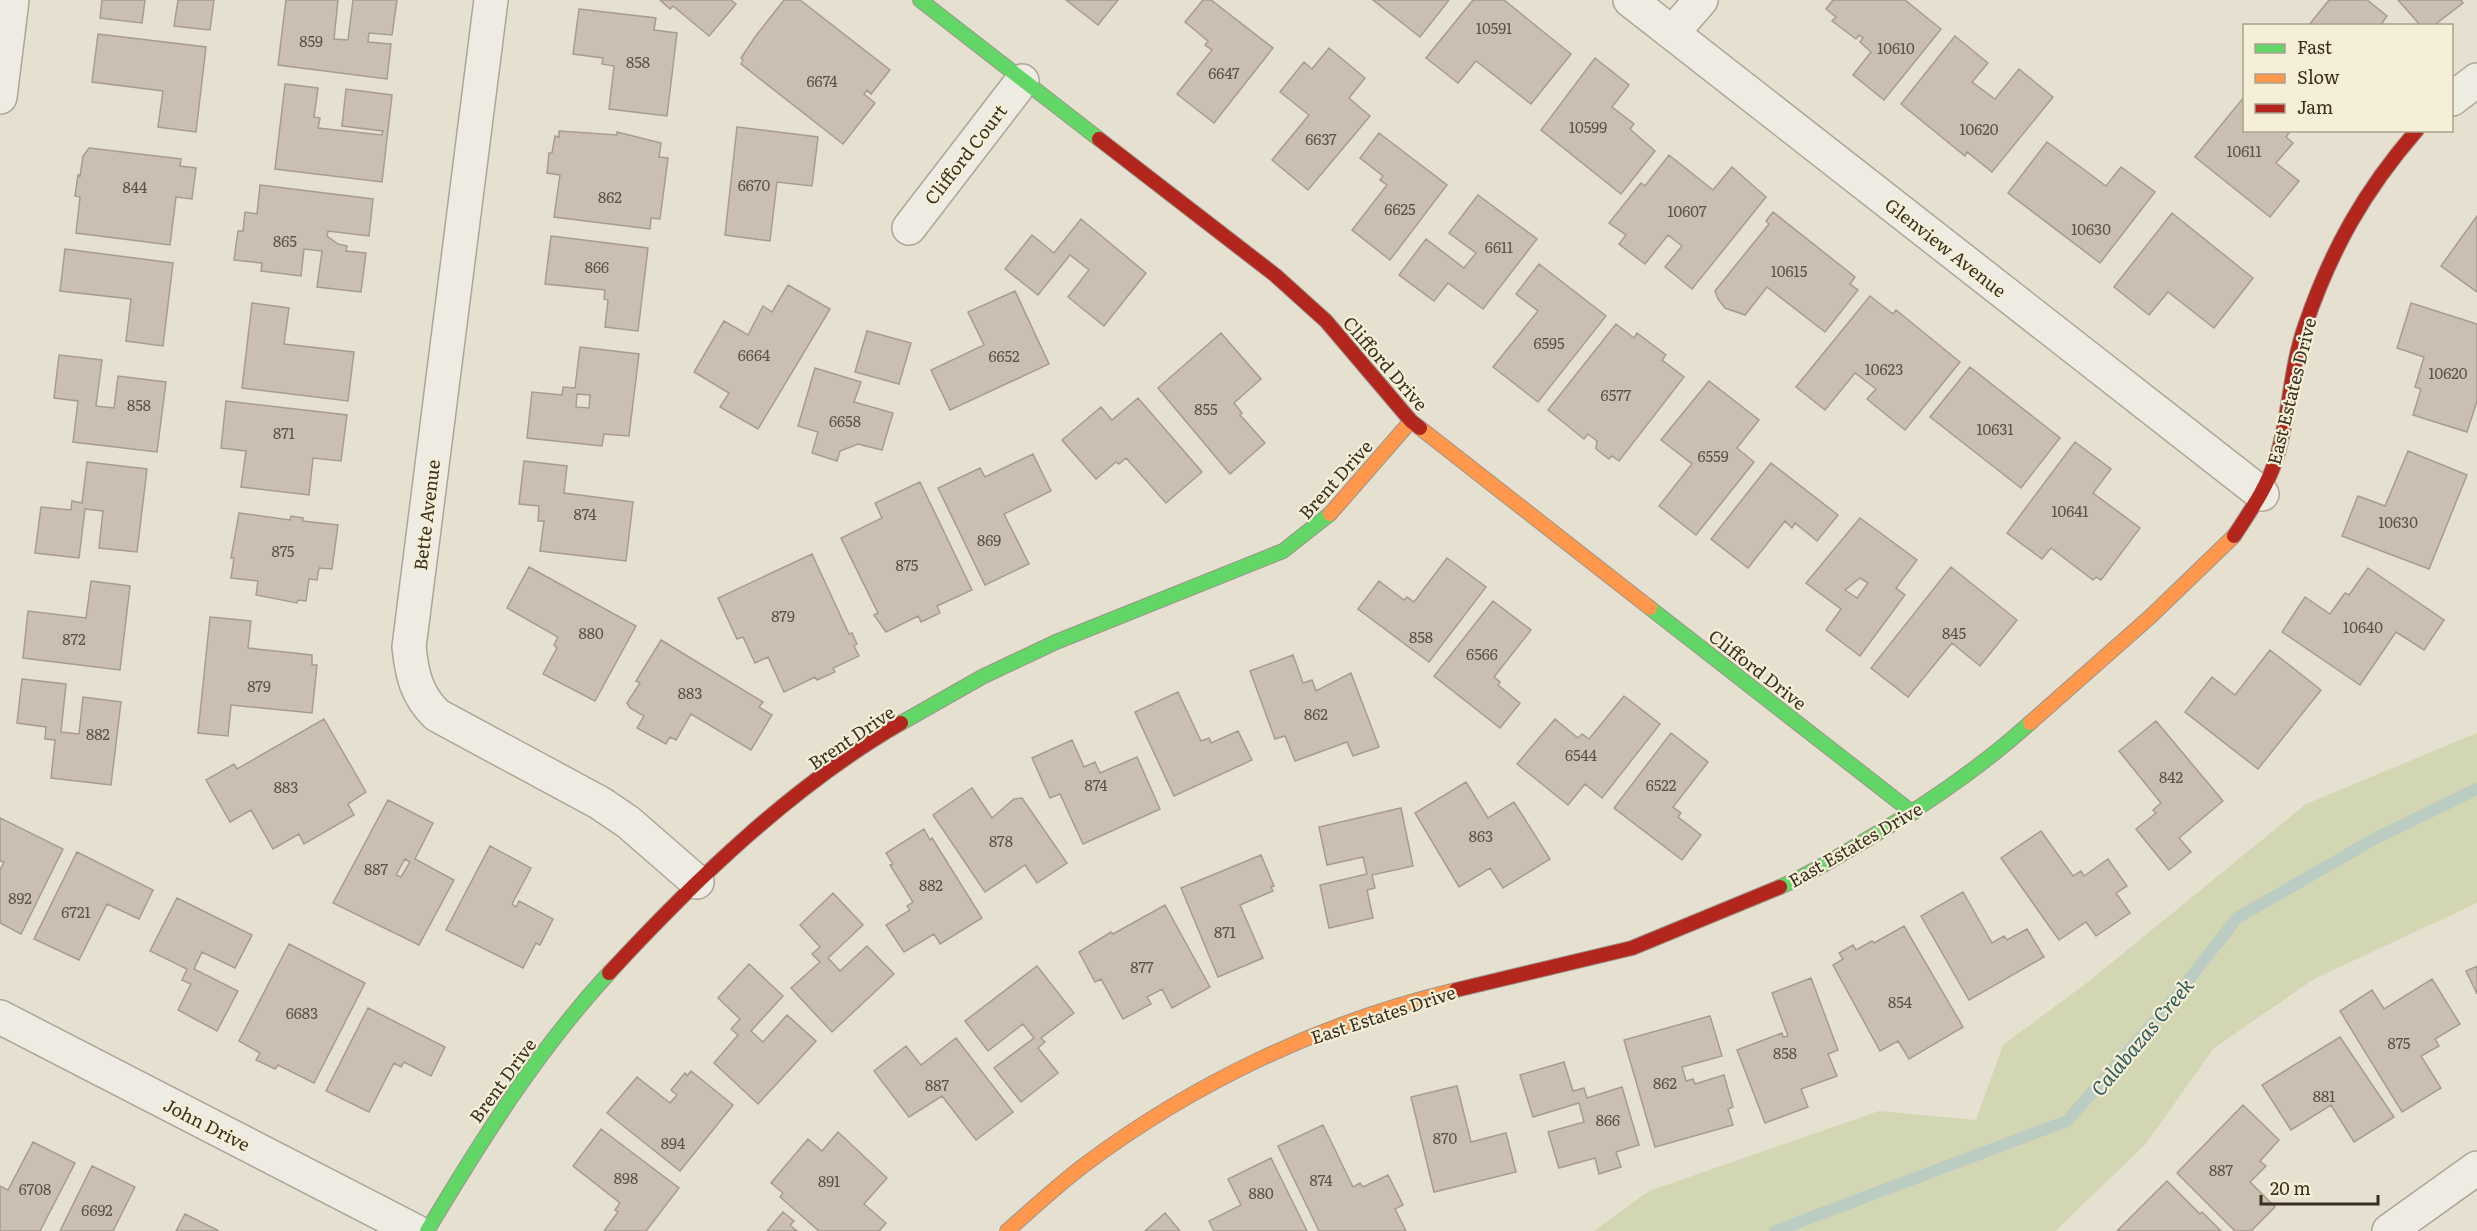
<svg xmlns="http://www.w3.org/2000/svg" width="2477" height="1231" font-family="Literata,serif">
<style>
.green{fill:#d3d6b2}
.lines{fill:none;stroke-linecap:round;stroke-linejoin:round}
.stream{stroke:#bbccc2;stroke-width:12}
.building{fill:#cabfb1;stroke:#a79c8f;stroke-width:1.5;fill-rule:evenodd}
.street-casing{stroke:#aca598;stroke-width:36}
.fast-casing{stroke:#9b9588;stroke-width:16}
.slow-casing{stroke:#9b9588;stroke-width:16}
.jam-casing{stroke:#9b9588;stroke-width:16}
.street{stroke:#eeebe2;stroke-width:33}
.fast{stroke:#63d668;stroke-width:14}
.slow{stroke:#ff974d;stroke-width:14}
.jam{stroke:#b3261e;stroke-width:14}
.labels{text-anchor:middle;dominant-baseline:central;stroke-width:4.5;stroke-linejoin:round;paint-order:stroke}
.number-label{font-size:15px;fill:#5f5344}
.street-label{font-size:18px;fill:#3b2f20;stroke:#f6efd7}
.water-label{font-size:20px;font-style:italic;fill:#2f5b5a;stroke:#f6efd7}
</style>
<rect width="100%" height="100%" fill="#e6e0d0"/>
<path class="green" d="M2477 733V903L2314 979 2214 1048 2145 1145 2055 1231H1594L1649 1191 1879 1111 1976 1120 2003 1045 2088 982 2306 804Z"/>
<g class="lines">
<path class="stream" d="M1775 1231 2067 1121 2169 1005 2237 918 2376 838 2477 789"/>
</g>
<path class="building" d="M102 0H145L142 23 100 18Z
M178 0H214L210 30 174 26Z
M286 0H338L334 39 348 40 353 0H397L392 35 369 33 368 42 391 44 387 79 278 65Z
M660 0H731L736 4 709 36 673 6 670 9Z
M784 0H800L890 70 871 94 867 90 864 94 875 103 843 144 741 64 743 60 741 58 755 37Z
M1066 0H1118L1098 25Z
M1203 0H1211L1273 48 1214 123 1177 94 1212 50 1205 45 1208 41 1185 22Z
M1373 0H1449L1420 37Z
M1473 0H1504L1571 54 1531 104 1476 61 1458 83 1426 58Z
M1833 0H1905L1941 29 1884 100 1853 75 1871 52 1860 42 1863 38 1859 35 1856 39 1832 21 1836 17 1826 9Z
M2329 0H2367L2387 16 2382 23 2385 26H2308Z
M2398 0H2461L2463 3 2433 26H2421Z
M579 9 656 18 654 30 677 33 667 116 609 109 614 66 602 64 603 58 573 54Z
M98 34 206 47 196 132 158 127 163 91 92 82Z
M1955 36 1988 63 1972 82 1995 99 2019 69 2053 97 1992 172 1967 152 1965 156 1901 104Z
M1329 48 1365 78 1349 98 1370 116 1308 190 1272 160 1309 115 1280 92 1304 62 1312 69Z
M1595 58 1629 85 1612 107 1634 124 1630 129 1655 151 1621 194 1541 130Z
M285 84 318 88 314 117 320 118 318 128 382 135 383 131 342 126 346 89 392 95 382 182 275 169Z
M2244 97V130H2291L2286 137 2293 143 2276 163 2299 181 2270 217 2195 157Z
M737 127 818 137 812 186 777 182 770 241 725 235Z
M559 131 617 135V132L661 143 659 157 668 158 660 219 651 218 650 229 554 217 560 175 547 173 549 153H552L555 136 559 137Z
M1379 133 1447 185 1390 260 1352 230 1387 185 1380 180 1383 176 1360 158Z
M2047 142 2106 186 2121 167 2155 192 2100 263 2008 193Z
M89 148 181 159 180 166 196 168 192 199 176 197 170 245 76 233 80 197 75 196 78 175 80 176 83 156Z
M1669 155 1713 190 1732 167 1766 197 1692 289 1665 267 1682 246 1668 235 1645 264 1619 244 1626 235 1609 223 1641 183 1645 186Z
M260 185 373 199 369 236 328 231 327 236 338 244 347 246 346 251 366 253 361 292 317 287 322 251 304 249 301 276 261 271 262 263 234 260 238 231H243L245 212 257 214Z
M1478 195 1537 239 1483 309 1448 283 1434 301 1399 275 1426 239 1464 268 1476 253 1449 233Z
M1773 212 1855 277 1850 284 1858 290 1825 332 1767 287 1745 315 1725 308 1718 299 1715 291 1769 224 1766 221Z
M2172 213 2253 278 2214 328 2168 292 2149 315 2114 287Z
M2477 216V292L2441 266Z
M1081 219 1146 273 1104 326 1068 297 1089 270 1070 255 1038 295 1005 269 1032 235 1054 253Z
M551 236 648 248 638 331 605 327 608 300 604 299 605 290 545 284Z
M65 249 173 263 163 346 126 341 131 299 60 291Z
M1539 264 1606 316 1538 402 1493 367 1538 311 1516 294Z
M788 285 830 309 758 429 720 407 729 393 694 372 724 321 748 335 763 306 772 312Z
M1015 291 1049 364 950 410 931 370 984 345 968 312Z
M1870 296 1893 314 1896 310 1960 362 1905 430 1867 399 1876 389 1855 373 1825 410 1796 387Z
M252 303 289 308 284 344 354 352 348 401 242 388Z
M2411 303 2477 324V401L2467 432 2413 415 2421 389 2415 387 2424 357 2397 348Z
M1616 324 1634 338 1637 333 1666 355 1662 360 1684 377 1619 461 1612 456 1609 459 1596 449 1597 441 1588 434 1584 439 1548 410Z
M867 331 911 343 899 384 855 372Z
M1221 333 1261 379 1234 403 1242 413 1240 415 1265 443 1230 474 1158 388Z
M580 347 639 354 629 436 604 434 602 446 527 438 532 392 562 395 563 387 575 388ZM577 394 590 395 589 408 576 407Z
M59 355 102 360 96 406 114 408 118 376 166 382 157 452 73 442 78 401 54 398Z
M1970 367 2060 438 2021 488 1930 417Z
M815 368 861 382 854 402 893 413 882 450 858 444 840 451 837 461 812 453 818 432 798 426Z
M1709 381 1759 420 1737 448 1754 462 1696 535 1659 506 1692 464 1661 440Z
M1138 398 1202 472 1166 503 1126 458 1119 464 1116 462 1096 479 1062 440 1101 407 1112 420Z
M226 401 347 415 341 461 313 458 309 495 241 487 246 451 221 448Z
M2075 442 2111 469 2093 493 2140 528 2101 580 2096 577 2093 580 2051 548 2042 559 2007 533Z
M2408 451 2467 475 2429 569 2342 536 2358 496 2385 506Z
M1033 454 1051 491 1004 514 1029 564 985 585 938 488 980 468 985 477Z
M524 461 567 466 564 493 633 502 626 561 540 551 544 521H538L539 506 519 504Z
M87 462 147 469 137 552 99 548 103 511 85 509 79 558 35 553 41 507 71 510 72 501 82 503Z
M1771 463 1838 515 1817 541 1795 523 1792 528 1785 521 1748 568 1711 539Z
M920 482 972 590 937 606 940 613 921 622 918 616 886 632 874 615 878 613 841 538 882 518 875 503Z
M239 513 290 520 291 516 303 518V521L338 525 332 569 319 568 317 580 309 579 306 601 298 600 297 603 256 595 258 581 231 578 234 558H231Z
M1860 518 1917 560 1896 588 1905 595 1860 656 1826 630 1841 609 1806 583ZM1860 578 1868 583 1857 598 1845 590Z
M812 554 849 634 852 633 857 644 854 646 859 656 833 668 835 672 817 680 815 677 784 692 768 657 755 663 743 637 737 639 718 598Z
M1447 558 1486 587 1429 662 1358 609 1379 581 1404 600 1407 597 1414 602Z
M529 567 636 626 595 701 543 674 557 648 554 645 558 637 507 608Z
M1951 567 2017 620 1980 666 1952 643 1908 697 1871 668Z
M2368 568 2444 620 2424 650 2396 632 2360 685 2282 632 2305 597 2330 614 2345 593 2349 595Z
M91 581 130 586 120 670 23 658 28 611 86 618Z
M1493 601 1531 630 1494 677 1500 682 1498 685 1520 703 1500 728 1434 676Z
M210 617 251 621 248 648 312 655V665H317L312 713 231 705 228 736 198 733Z
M661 640 763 702 759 707 772 715 751 750 691 714 676 740 670 737 666 744 637 728 644 716 630 708 627 703 640 683 636 681Z
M2270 650 2321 690 2258 769 2185 712 2212 677 2235 695Z
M1293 655 1303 683 1312 680 1316 691 1351 673 1379 747 1353 756 1347 742 1295 761 1285 736 1275 739 1250 671Z
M22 679 66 684 61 732 79 734 83 697 121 702 111 785 51 778 55 740 45 739 46 727 17 723Z
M1178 692 1201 741 1209 738 1211 743 1238 731 1252 760 1174 796 1135 712Z
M1624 696 1660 724 1602 798 1585 784 1568 805 1517 764 1555 719 1578 738 1582 734 1589 739Z
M324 719 366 792 348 804 354 815 304 844 299 834 273 849 251 810 230 822 206 780 234 764 237 769Z
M2156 721 2223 801 2179 838 2191 852 2169 870 2136 829 2156 813 2153 810 2161 803 2119 751Z
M1671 733 1708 762 1673 807 1681 813 1678 817 1701 835 1682 860 1614 808Z
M1072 740 1084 767 1095 762 1100 773 1137 757 1160 809 1083 844 1060 794 1050 798 1032 758Z
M1466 782 1488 818 1514 802 1550 859 1503 888 1490 868 1459 887 1415 813Z
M972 788 992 818 1014 799 1022 798 1067 863 1037 883 1025 865 985 892 933 815Z
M388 800 433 823 415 859 454 880 419 945 333 903ZM405 859 410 862 401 877 396 875Z
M1401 808 1413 866 1372 875 1375 888 1367 890 1373 918 1329 928 1320 885 1367 874 1363 857 1327 865 1319 827Z
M0 818 63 849 21 934 0 923V870L4 862 0 861Z
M924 829 930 840 932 838 982 918 940 944 934 934 904 952 886 925 910 910 907 906 913 902 890 865 893 864 886 853Z
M2041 831 2073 876 2081 871 2084 876 2108 859 2127 886 2116 893 2130 913 2096 936 2086 922 2059 940 2001 858Z
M490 846 531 868 512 904 516 907 519 901 553 919 540 945 536 943 523 968 446 930Z
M77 852 153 890 139 919 107 904 79 960 34 939Z
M1261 855 1274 886 1271 887 1273 891 1240 905 1263 958 1218 977 1181 888Z
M1963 892 1992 943 2004 936 2007 940 2027 929 2044 957 1969 1000 1921 916Z
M833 893 863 925 828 958 840 971 867 946 894 974 832 1032 791 988 820 962 812 954 820 947 800 925Z
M177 898 252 935 235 968 202 952 194 969 238 991 217 1031 178 1010 191 984 182 980 187 969 150 951Z
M1165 905 1210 987 1172 1008 1162 989 1147 997 1151 1004 1123 1019 1101 979 1095 982 1079 952 1111 932 1113 934Z
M1904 926 1963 1027 1909 1059 1898 1041 1880 1051 1833 965 1843 959 1839 953 1853 945 1856 950 1872 941 1874 943Z
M289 944 365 983 314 1083 278 1065 275 1069 256 1060 260 1053 239 1041Z
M749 964 783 996 751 1031 763 1042 787 1015 816 1041 758 1104 714 1063 738 1035 731 1029 740 1019 718 998Z
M1037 966 1074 1013 1041 1038 1045 1042 1038 1048 1058 1073 1021 1102 994 1068 1034 1038 1023 1024 988 1051 965 1021Z
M2477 966V994L2466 971Z
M1811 978 1838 1050 1828 1054 1837 1076 1801 1089 1808 1107 1765 1123 1737 1050 1782 1033 1783 1037 1788 1036 1772 993Z
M2432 979 2460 1024 2435 1039 2439 1046 2421 1056 2441 1088 2402 1112 2340 1011 2372 990 2384 1009Z
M368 1008 445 1047 431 1076 404 1062 401 1067 394 1063 369 1112 326 1091Z
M1710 1016 1722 1056 1682 1067 1686 1081 1693 1079 1695 1084 1724 1075 1733 1107 1728 1109 1733 1125 1655 1147 1624 1040Z
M2340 1037 2394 1117 2354 1142 2331 1105 2291 1130 2262 1085Z
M956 1038 1013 1112 976 1140 942 1096 909 1117 874 1071 906 1046 921 1065Z
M1564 1062 1573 1091 1584 1088 1587 1098 1622 1087 1639 1145 1616 1152 1621 1167 1599 1174 1595 1158 1559 1168 1548 1132 1584 1122 1579 1103 1533 1117 1520 1075Z
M691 1071 733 1105 680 1171 607 1113 637 1077 670 1103 677 1095 671 1090 685 1073 687 1076Z
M1457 1086 1471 1142 1506 1133 1516 1172 1434 1192 1411 1097Z
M2243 1105 2279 1140 2260 1161 2266 1166 2250 1182 2275 1207 2251 1231H2235L2177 1173Z
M1323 1125 1353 1187 1360 1183 1363 1187 1388 1175 1403 1205 1395 1209 1406 1231H1319L1278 1146Z
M601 1129 679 1188 646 1231H604L618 1212 615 1210 620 1203 573 1166Z
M838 1132 887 1178 864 1204 886 1223 879 1231H819L780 1197 783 1193 771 1183 808 1139 822 1151Z
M33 1142 75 1163 40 1231H0V1186L8 1190Z
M1271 1158 1307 1231H1214L1209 1221 1241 1205 1228 1179Z
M92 1166 135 1187 113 1231H60Z
M2167 1181 2200 1214 2202 1212 2221 1231H2117Z
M783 1212 794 1221 790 1225 797 1231H767Z
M1165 1213 1180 1231H1145Z
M185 1214 219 1231H176Z"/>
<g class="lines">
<g class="street-casing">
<path id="street" d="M491 0 409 647C412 674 416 695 437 715L600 803 628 822 697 882
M1630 0 2262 494
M1672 33 1701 0
M0 97 12 0
M2452 99 2477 80
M909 228 1022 81
M0 1017 415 1231
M2389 1231 2477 1168"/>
</g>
<g class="fast-casing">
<path id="fast" d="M920 0 1099 139
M1650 608 1913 813
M901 723 982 677 1056 642 1283 551 1330 514
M1780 887C1808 875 1834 859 1861 843 1921 808 1978 770 2030 723
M427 1231C481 1141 537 1051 609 973"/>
</g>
<g class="slow-casing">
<path id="slow" d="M1420 428 1650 608
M1330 514 1411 421
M2030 723 2150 617 2234 536
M1007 1231C1032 1209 1057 1186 1083 1166 1193 1083 1322 1022 1456 990"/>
</g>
<g class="jam-casing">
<path id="jam" d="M1099 139 1275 275 1326 321 1411 421 1420 428
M2234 536C2251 510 2268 486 2277 456 2290 414 2290 368 2305 326 2331 250 2364 191 2417 130
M609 973C694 881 792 786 901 723
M1456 990 1632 948 1780 887"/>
</g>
<use href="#street" class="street"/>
<use href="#fast" class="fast"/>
<use href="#slow" class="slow"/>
<use href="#jam" class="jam"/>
</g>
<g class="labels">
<g class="number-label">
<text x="1494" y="27">10591</text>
<text x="311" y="40">859</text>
<text x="1896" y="47">10610</text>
<text x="638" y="61">858</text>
<text x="1224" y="72">6647</text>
<text x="822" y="80">6674</text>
<text x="1588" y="126">10599</text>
<text x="1979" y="128">10620</text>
<text x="1321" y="138">6637</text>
<text x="2244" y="150">10611</text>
<text x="754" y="184">6670</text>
<text x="135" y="186">844</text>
<text x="610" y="196">862</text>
<text x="1400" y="208">6625</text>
<text x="1687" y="210">10607</text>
<text x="2091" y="228">10630</text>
<text x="285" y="240">865</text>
<text x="1499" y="246">6611</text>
<text x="597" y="266">866</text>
<text x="1789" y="270">10615</text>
<text x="1549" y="342">6595</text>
<text x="754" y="354">6664</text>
<text x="1004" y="355">6652</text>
<text x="1884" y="368">10623</text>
<text x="2448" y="372">10620</text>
<text x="1616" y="394">6577</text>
<text x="139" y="404">858</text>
<text x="1206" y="408">855</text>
<text x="845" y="420">6658</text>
<text x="1995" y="428">10631</text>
<text x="284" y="432">871</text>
<text x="1713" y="455">6559</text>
<text x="2070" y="510">10641</text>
<text x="585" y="513">874</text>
<text x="2398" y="521">10630</text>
<text x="989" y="539">869</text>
<text x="283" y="550">875</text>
<text x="907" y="564">875</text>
<text x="783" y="615">879</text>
<text x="2363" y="626">10640</text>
<text x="591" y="632">880</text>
<text x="1954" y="632">845</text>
<text x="1421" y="636">858</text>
<text x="74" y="638">872</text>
<text x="1482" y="653">6566</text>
<text x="259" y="685">879</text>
<text x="690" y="692">883</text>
<text x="1316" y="713">862</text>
<text x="98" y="733">882</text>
<text x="1581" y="754">6544</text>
<text x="2171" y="776">842</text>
<text x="1096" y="784">874</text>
<text x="1661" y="784">6522</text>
<text x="286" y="786">883</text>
<text x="1481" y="835">863</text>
<text x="1001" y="840">878</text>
<text x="376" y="868">887</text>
<text x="931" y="884">882</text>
<text x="20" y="897">892</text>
<text x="76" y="911">6721</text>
<text x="1225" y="931">871</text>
<text x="1142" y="966">877</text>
<text x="1900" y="1001">854</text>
<text x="302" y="1012">6683</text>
<text x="2399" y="1042">875</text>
<text x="1785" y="1052">858</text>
<text x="1665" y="1082">862</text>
<text x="937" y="1084">887</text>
<text x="2324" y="1095">881</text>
<text x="1608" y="1119">866</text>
<text x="1445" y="1137">870</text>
<text x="673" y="1142">894</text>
<text x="2221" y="1169">887</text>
<text x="626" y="1177">898</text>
<text x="1321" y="1179">874</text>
<text x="829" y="1180">891</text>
<text x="35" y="1188">6708</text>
<text x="1261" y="1192">880</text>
<text x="97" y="1209">6692</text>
</g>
<g class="street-label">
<text transform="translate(965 154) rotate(-52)">Clifford Court</text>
<text transform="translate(1946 247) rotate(38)">Glenview Avenue</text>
<text transform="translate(1386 363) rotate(49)">Clifford Drive</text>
<text transform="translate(2291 391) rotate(-76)">East Estates Drive</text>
<text transform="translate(1335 479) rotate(-48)">Brent Drive</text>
<text transform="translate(426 515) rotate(-83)">Bette Avenue</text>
<text transform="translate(1758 669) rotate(38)">Clifford Drive</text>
<text transform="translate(851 737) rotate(-34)">Brent Drive</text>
<text transform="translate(1855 844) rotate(-30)">East Estates Drive</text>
<text transform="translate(1383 1014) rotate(-18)">East Estates Drive</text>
<text transform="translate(502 1080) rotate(-54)">Brent Drive</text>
<text transform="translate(207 1124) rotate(27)">John Drive</text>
</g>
<g class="water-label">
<text transform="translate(2141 1036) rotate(-50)">Calabazas Creek</text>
</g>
</g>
<rect x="2243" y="24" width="210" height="108" fill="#f6efd7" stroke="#aba28e" stroke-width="1.5"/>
<rect x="2255" y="44" width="30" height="9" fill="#63d668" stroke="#aba28e" stroke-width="1.5"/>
<text x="2297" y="54" font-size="18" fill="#3b2f20">Fast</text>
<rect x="2255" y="74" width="30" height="9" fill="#ff974d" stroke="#aba28e" stroke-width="1.5"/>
<text x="2297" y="84" font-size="18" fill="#3b2f20">Slow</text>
<rect x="2255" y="104" width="30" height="9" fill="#b3261e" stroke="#aba28e" stroke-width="1.5"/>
<text x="2297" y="114" font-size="18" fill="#3b2f20">Jam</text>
<path d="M2261 1195v9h117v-9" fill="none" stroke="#3b2f20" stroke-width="3"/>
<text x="2270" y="1195" font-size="18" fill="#3b2f20" stroke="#f6efd7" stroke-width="4.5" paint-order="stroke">20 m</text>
</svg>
